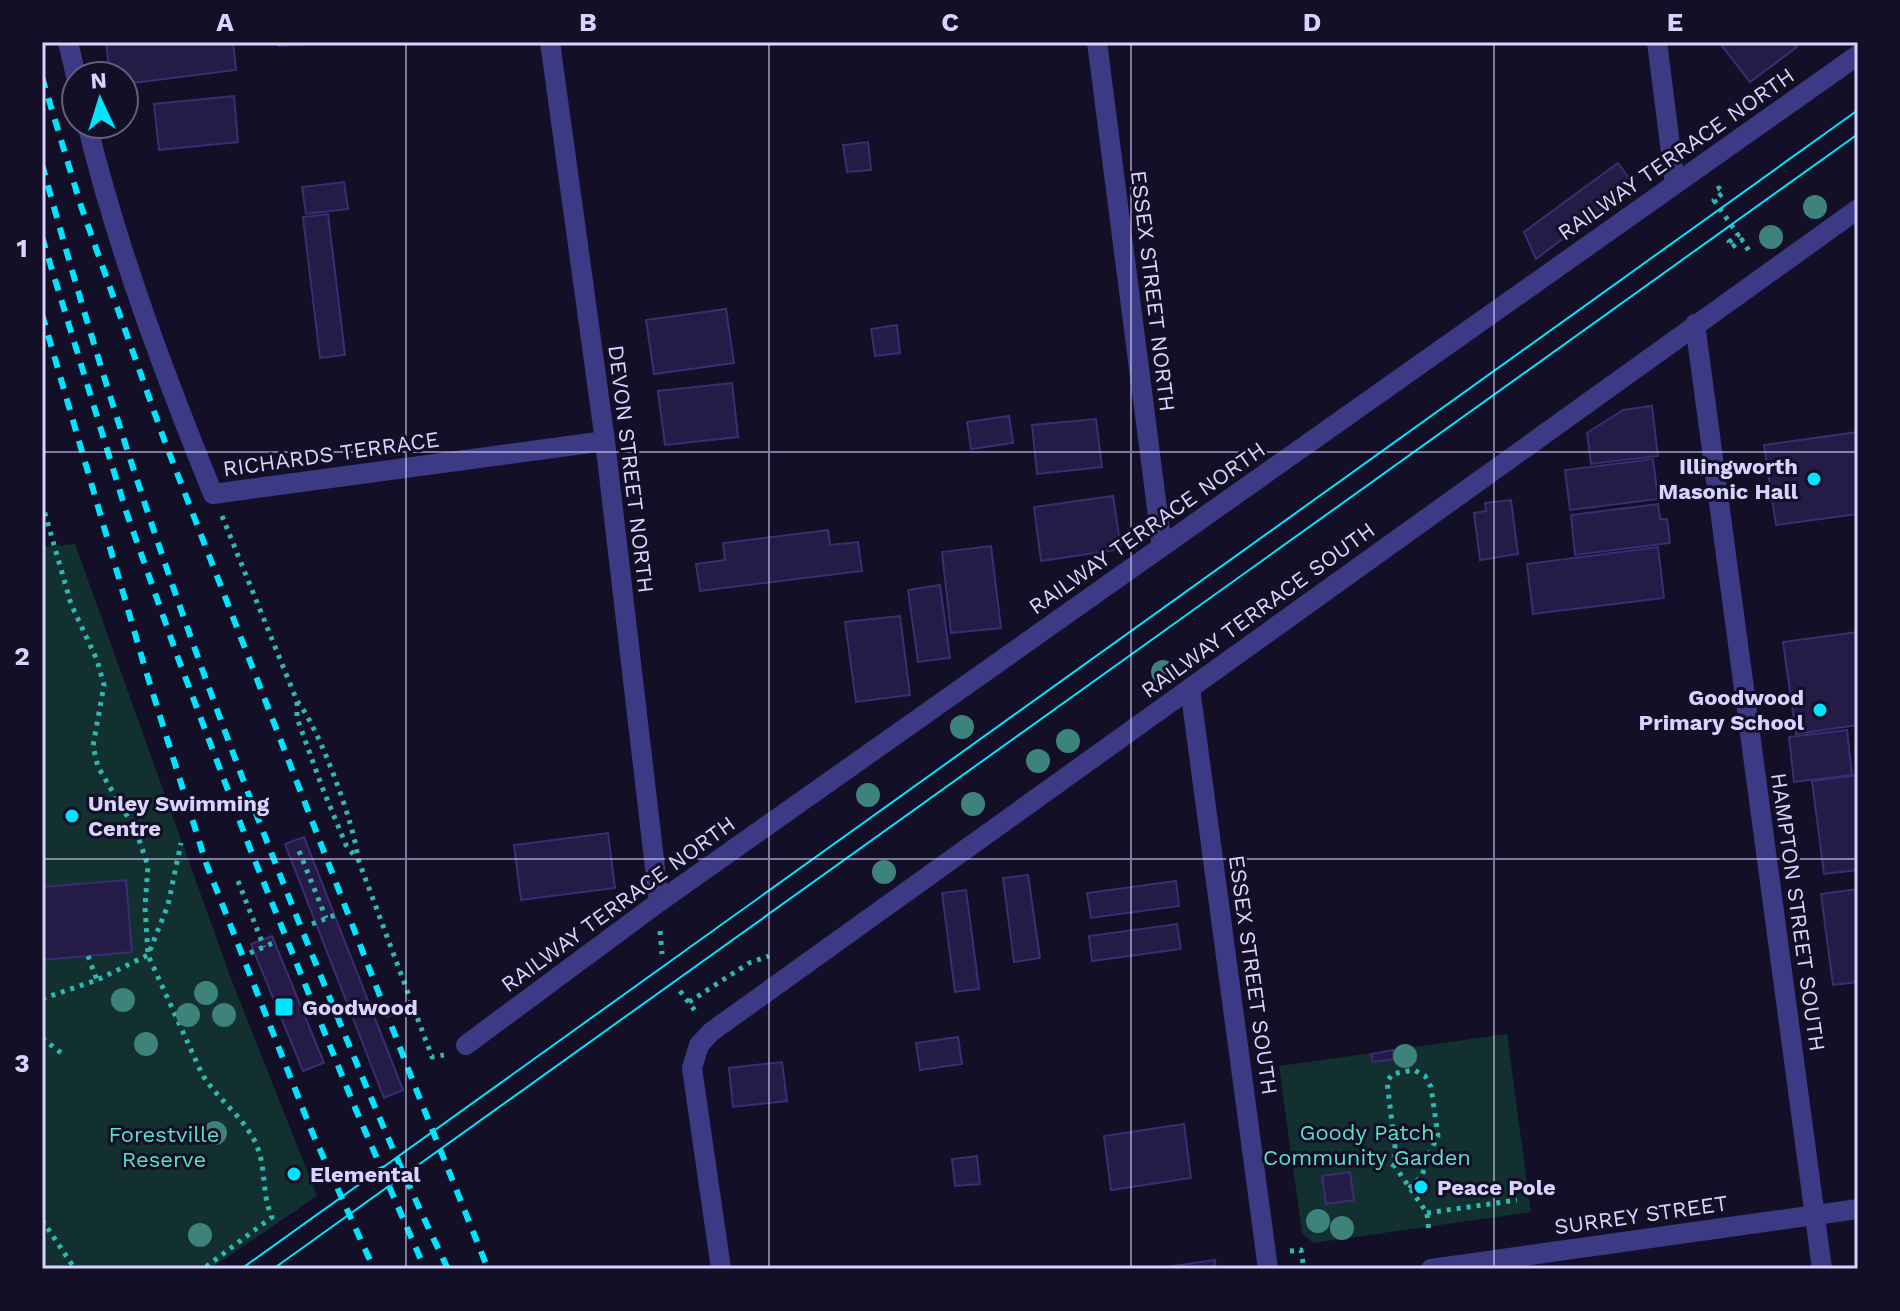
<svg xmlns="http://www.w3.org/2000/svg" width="1900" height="1311" font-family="'Work Sans',sans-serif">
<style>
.green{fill:#12302f}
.building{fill:#241b47;stroke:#3b2d73;stroke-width:2}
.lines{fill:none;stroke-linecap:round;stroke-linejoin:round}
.path{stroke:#2fb8b0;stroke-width:5;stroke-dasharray:4 6;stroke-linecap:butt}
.minor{stroke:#3d3a85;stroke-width:20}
.tram{stroke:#00e5ff;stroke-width:2}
.rail{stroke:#00e5ff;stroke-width:6;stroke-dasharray:12 10;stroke-linecap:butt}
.tree{fill:#3d827b}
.grid{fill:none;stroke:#d9d4ff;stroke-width:2;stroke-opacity:0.55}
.poi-dot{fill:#00e5ff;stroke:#130f26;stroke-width:3}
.labels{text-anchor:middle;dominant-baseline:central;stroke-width:6;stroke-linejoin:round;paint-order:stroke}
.street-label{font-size:22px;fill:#d9d4ff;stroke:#130f26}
.poi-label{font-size:22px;font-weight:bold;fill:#d9d4ff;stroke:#130f26;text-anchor:start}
.park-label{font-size:22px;fill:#5fe0c0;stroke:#130f26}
.neatline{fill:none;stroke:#d9d4ff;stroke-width:3}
.grid-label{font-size:26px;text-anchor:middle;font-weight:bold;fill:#d9d4ff}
</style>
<rect width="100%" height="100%" fill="#130f26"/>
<path class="green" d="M75 544 230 976 317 1196 210 1269H42V547Z
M1507 1034 1531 1212 1313 1243 1302 1233 1279 1066Z"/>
<path class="building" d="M106 42H233L236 70 124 84V76H110Z
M278 42H306V44L279 46Z
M1719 42H1794L1797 47 1750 82Z
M234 96 238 142 159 150 154 104Z
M868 142 871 170 847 172 843 145Z
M1618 163 1634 185 1536 259 1524 232Z
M344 182 348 209 306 214 302 187Z
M328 214 345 355 320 358 303 217Z
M726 309 734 363 654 374 646 320Z
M897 325 900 353 875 356 871 329Z
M732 383 738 437 665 445 658 391Z
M1652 406 1658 456 1591 464 1587 433 1623 410Z
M1009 416 1013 443 971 449 967 422Z
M1096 419 1102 467 1037 474 1032 425Z
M1858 432V514L1776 525 1764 445Z
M1653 459 1658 499 1570 510 1565 470Z
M1113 496 1121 549 1041 561 1034 507Z
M1511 500 1518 554 1480 560 1474 513 1486 511 1485 503Z
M1658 504 1660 519H1667L1670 543 1575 555 1571 515Z
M828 530 830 545 858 542 862 571 700 591 696 564 725 560 723 543Z
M991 546 1001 628 951 633 942 552Z
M1658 547 1664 598 1533 614 1527 564Z
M940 585 950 658 918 662 908 590Z
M900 616 910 695 856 702 845 622Z
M1858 632V725L1796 734 1783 642Z
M1847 730 1852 775 1794 782 1789 737Z
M1858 775V870L1824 874 1812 781Z
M608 833 615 888 521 900 514 845Z
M304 837 403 1090 384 1098 285 844Z
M1028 875 1040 958 1014 962 1003 878Z
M126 880 132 952 42 960V887Z
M1176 881 1179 906 1091 918 1087 893Z
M1858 889V982L1833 985 1821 894Z
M966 890 979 989 955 992 942 893Z
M1177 924 1181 949 1092 961 1089 936Z
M272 936 324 1063 303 1071 251 944Z
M958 1037 962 1064 920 1070 916 1043Z
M1393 1050 1394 1059 1373 1062 1371 1054Z
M782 1062 787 1101 733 1107 729 1068Z
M1184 1124 1191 1178 1111 1190 1104 1136Z
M977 1156 980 1184 955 1186 952 1159Z
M1350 1172 1354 1200 1326 1204 1322 1176Z
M1215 1260 1216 1269H1166V1267Z"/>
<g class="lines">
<path class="path" d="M1717 189 1719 188 1723 193 1714 200 1738 235 1729 242 1732 247 1742 240 1751 254
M42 503 71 604 97 660 104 685 93 746 98 767 136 831 148 866 145 907 148 955 202 1074C217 1099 244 1117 256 1144 267 1168 261 1194 272 1217L203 1269
M222 516 297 701C319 727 355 826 358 859L432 1057 444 1055
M297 702V718L322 787 346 845 357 859
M299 851 326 918
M238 881 264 947
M312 924 338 914
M660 931 662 954
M250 953 275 942
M88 956 97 980
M680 991 696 1012
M42 999 97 980 148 955 168 905 181 843
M689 1002 749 963 769 956
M42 1038 65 1056
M1375 1153 1393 1165
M1409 1188 1422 1176 1429 1154 1438 1136 1431 1087 1425 1076 1414 1070 1392 1074 1387 1082 1395 1147 1394 1165 1427 1213 1429 1232
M1427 1213 1517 1200
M42 1220 75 1269
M1290 1251 1301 1250 1304 1269
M307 1268 309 1269"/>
<path class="minor" d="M68 42 76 76
M550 42 605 441 659 902
M1097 42 1162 547
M1657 42 1675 184
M87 124C118 251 164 373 213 494L605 441
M1695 324 1822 1269
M1190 688 1268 1269
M466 1045 659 902 1858 55
M721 1269 692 1068 699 1045 711 1032 1858 209
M1431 1269 1858 1209"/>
<path class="tram" d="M241 1269 1858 110
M273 1269 1858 134"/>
<path class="rail" d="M42 77 81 206 165 442 416 1089 488 1269
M42 164C115 431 205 692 309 947 353 1055 397 1164 448 1269
M42 237 126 511 178 658 251 851 356 1110 425 1269
M42 314 145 668 206 863 312 1132 374 1269"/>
</g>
<g class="tree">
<circle cx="1815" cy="207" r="12"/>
<circle cx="1771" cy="237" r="12"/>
<circle cx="1163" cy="672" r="12"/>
<circle cx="962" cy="727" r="12"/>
<circle cx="1068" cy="741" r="12"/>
<circle cx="1038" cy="761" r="12"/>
<circle cx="868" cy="795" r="12"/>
<circle cx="973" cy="804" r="12"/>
<circle cx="884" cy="872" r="12"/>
<circle cx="206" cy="993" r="12"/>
<circle cx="123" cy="1000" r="12"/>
<circle cx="188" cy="1015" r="12"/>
<circle cx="224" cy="1015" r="12"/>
<circle cx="146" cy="1044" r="12"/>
<circle cx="1405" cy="1056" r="12"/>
<circle cx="215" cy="1133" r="12"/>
<circle cx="1318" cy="1221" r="12"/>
<circle cx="1342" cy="1228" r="12"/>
<circle cx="200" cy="1235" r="12"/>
</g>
<path class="grid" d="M406 42V1269M769 42V1269M1131 42V1269M1494 42V1269M42 452H1858M42 859H1858"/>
<g class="poi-dot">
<circle cx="1814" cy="479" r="8"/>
<circle cx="1820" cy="710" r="8"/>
<circle cx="72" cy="816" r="8"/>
<rect x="274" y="997" width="20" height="20" rx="4"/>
<circle cx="294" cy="1174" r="8"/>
<circle cx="1421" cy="1187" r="8"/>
</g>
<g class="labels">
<g class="street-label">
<text transform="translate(1676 154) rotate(-35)">RAILWAY TERRACE NORTH</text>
<text transform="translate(1153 291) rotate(83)">ESSEX STREET NORTH</text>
<text transform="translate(331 454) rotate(-8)">RICHARDS TERRACE</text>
<text transform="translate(631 469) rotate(83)">DEVON STREET NORTH</text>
<text transform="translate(1147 528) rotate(-35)">RAILWAY TERRACE NORTH</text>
<text transform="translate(1258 610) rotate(-36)">RAILWAY TERRACE SOUTH</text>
<text transform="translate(618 904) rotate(-36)">RAILWAY TERRACE NORTH</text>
<text transform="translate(1798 912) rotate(82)">HAMPTON STREET SOUTH</text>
<text transform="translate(1253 975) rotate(82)">ESSEX STREET SOUTH</text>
<text transform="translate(1641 1215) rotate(-8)">SURREY STREET</text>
</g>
<g class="poi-label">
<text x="1798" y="466" text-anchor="end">Illingworth<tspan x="1798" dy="25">Masonic Hall</tspan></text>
<text x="1804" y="697" text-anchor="end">Goodwood<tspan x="1804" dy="25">Primary School</tspan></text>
<text x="88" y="803">Unley Swimming<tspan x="88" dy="25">Centre</tspan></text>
<text x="302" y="1007">Goodwood</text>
<text x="310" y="1174">Elemental</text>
<text x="1437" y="1187">Peace Pole</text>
</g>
<g class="park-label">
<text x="1367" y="1132">Goody Patch<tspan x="1367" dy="25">Community Garden</tspan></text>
<text x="164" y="1134">Forestville<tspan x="164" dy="25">Reserve</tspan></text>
</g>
</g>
<rect width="1900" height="1311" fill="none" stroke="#130f26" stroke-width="88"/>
<g transform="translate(100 100) rotate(356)"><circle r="38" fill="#130f26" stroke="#625e7d" stroke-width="2"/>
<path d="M0-6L14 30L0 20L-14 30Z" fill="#00e5ff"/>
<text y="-12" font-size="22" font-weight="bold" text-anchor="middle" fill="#d9d4ff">N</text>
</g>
<rect x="44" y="44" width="1812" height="1223" class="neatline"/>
<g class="grid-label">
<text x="225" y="31">A</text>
<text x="588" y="31">B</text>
<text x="950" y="31">C</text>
<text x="1312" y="31">D</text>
<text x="1675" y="31">E</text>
<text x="22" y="257">1</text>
<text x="22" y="665">2</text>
<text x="22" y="1072">3</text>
</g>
</svg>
